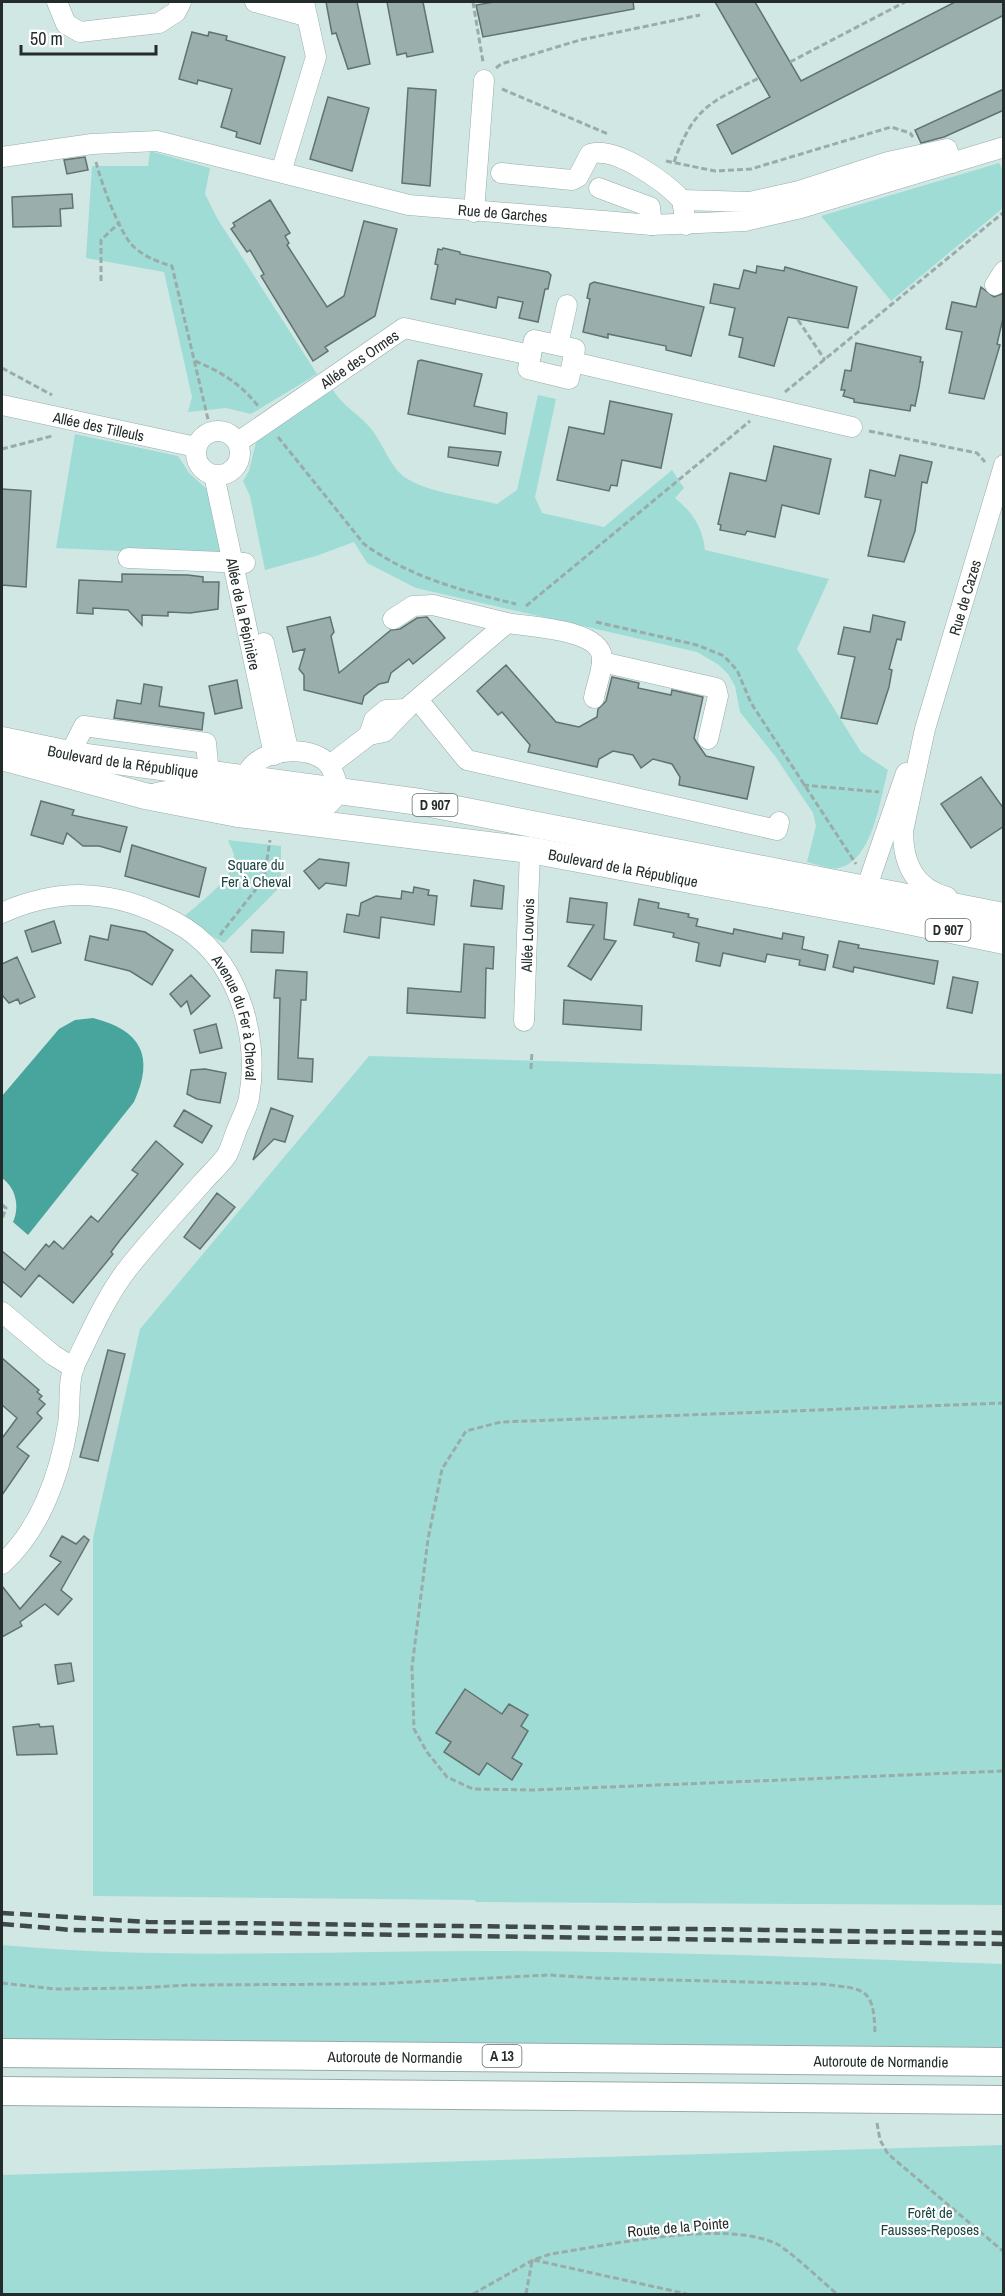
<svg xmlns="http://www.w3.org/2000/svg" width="1005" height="2296" font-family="'Archivo Narrow',sans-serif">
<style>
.green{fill:#9fdcd6}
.water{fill:#47a59d}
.building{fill:#9aafac;stroke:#607371;stroke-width:1.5}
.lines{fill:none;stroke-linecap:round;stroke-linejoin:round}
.minor-casing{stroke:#97aca9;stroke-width:21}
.major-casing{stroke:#97aca9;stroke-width:27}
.highway-casing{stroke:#97aca9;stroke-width:30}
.path{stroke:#9aaca9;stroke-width:3;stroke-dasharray:6 3;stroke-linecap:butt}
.minor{stroke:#fff;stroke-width:20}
.major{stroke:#fff;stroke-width:26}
.highway{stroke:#fff;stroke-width:28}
.rail{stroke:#404a49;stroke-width:4.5;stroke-dasharray:12 6;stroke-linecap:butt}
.labels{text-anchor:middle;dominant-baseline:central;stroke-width:4.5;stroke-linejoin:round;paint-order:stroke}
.shield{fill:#fff;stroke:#666b6b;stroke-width:1.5}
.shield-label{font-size:14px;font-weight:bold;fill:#242c2b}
.street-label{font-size:15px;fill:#242c2b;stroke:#fff}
.park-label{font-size:15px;fill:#1c4743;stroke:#fff}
</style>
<rect width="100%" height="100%" fill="#d1e7e4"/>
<path class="green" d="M150 151 210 168 205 194 217 218 317 374 251 414 226 408 188 412 192 397 164 272 86 258 92 166H148Z
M999 163 1003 170V208L891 301 821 216Z
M333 390C343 407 361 415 372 430 383 444 389 464 403 476 424 492 470 497 497 504L517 490 538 395 556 399 535 497 542 513 604 527 672 470 684 488 675 498C693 513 702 526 705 550L829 579 797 649 861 752 888 770C880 799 873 860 839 868 830 870 816 864 807 862L816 826 813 813 775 756 740 712 735 686 728 674 719 665 697 652 416 588 367 563 354 542 316 556 265 570 250 496 243 481 249 471 257 438Z
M75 434 178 456 189 473 210 492 223 556 56 548Z
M228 840 281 846V886L224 943 182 919C196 904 233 881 234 858 235 853 230 846 228 840Z
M369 1056 1003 1074V1905L476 1902 475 1900 93 1896V1538L140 1329Z
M2 1945C163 1960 328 1951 490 1951 661 1951 832 1958 1003 1964V2053L2 2041Z
M1003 2145V2294H2V2175Z"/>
<path class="water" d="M93 1018C141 1030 155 1056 134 1102L28 1235 13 1222C20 1207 16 1188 2 1178V1096L59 1029 75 1020Z"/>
<path class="building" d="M326 2H357L370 64 348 69 336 33 332 34Z
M387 2H423L433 52 407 57 406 53 397 55Z
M494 2H633L634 9 483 37 476 5Z
M715 2H755L801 81 955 2H1004V15L732 154 717 125 770 97Z
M192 32 208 36 209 32 227 36 226 40 285 57 260 144 236 137 237 132 221 127 232 89 198 80 197 84 179 79Z
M408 88 436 90 430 186 402 183Z
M1004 89V110L944 137 921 143 915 130Z
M328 97 369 108 352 171 310 159Z
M85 157 88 170 67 174 64 160Z
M72 194 73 208 60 209 61 226 13 227 12 197Z
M270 200 290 233 285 236 289 243 287 245 327 307 344 296 364 221 397 229 375 316 325 347 328 351 313 361 261 276 264 274 250 250 247 252 231 229 235 226 233 223Z
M443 248 460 252V254L548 272 551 275 548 289H545L538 322 519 318 523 302 498 297 496 308 456 299 455 304 431 299 438 265 435 264 438 249 442 250Z
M757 266 784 271 785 267 857 287 848 328 788 317 774 366 739 357 743 338 729 335 735 308 710 303 714 284 739 289 744 270 756 273Z
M594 282 704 307 691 356 666 350V346L608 334V338L583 332 590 299 587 298 590 284Z
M981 287 994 297 1004 293V314L997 344 1000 345 984 399 949 393 962 332 946 329 952 302 976 307Z
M856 343 921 357 920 362H923L919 387 915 406 911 405 910 411 854 402V399L843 396 845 390H841L845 370 851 371Z
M421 360 482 374 474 406 507 413 505 434 408 414 418 361Z
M610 401 672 414 661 468 622 460 617 486 611 485 609 491 557 480 569 427 604 434Z
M774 446 831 459 819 514 782 505 775 537 747 531 745 535 720 530 721 525 718 524 730 473 766 481Z
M449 447 501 452 498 466 448 457Z
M900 455 932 462 927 483 922 482 915 531 904 562 868 556 881 500 865 497 870 470 895 476Z
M2 489 31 491 26 587 2 585Z
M122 574 188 575 203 577V582H219L218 609 190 613 168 612V616L142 615V625L128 610 93 608V614L77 613 79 580 122 582Z
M873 615 905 622 901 640 897 639 889 669 892 670 889 687 877 724 841 718 855 657 838 654 844 627 870 632Z
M330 617 334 632 331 636 339 673 391 630 400 629 417 618 427 617 445 638 413 664 409 659 391 673 388 682 379 684 364 696 362 704 304 690V675L299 669 305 649 293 652 287 627Z
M506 665 556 722 579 727 597 717 598 709 606 701 612 677 639 683 638 688 671 695 672 690 703 697 694 738 697 743 706 756 754 767 747 799 679 785 680 777 672 764 653 759 641 768 633 755 613 751 599 759 597 767 528 752 530 745 502 712 498 715 477 691Z
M237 680 242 708 215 714 209 686Z
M144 684 162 687 159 706 204 713 202 730 114 718 117 700 141 704Z
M981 777 1004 809V826L971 848 941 804Z
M41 801 74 810 72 815 127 827 120 852 99 846H83L67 833 63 844 31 835Z
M132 845 206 868 199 897 125 876Z
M319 859 349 863 346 886 326 883 319 889 304 871Z
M474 880 504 886 502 909 471 906Z
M414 887 429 890 428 895 437 896 434 925 381 917 379 938 344 932 347 914 359 916 361 903 376 896 401 899 402 891 413 893Z
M570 898 607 903 604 939 616 941 591 980 568 966 594 925 567 922Z
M639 899 659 903 658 908 689 914 688 917 698 919 696 926 733 934 734 929 782 939 783 933 804 937 802 949 828 955 825 970 799 965 800 960 767 954 765 962 723 953 720 966 696 961 699 943 673 937 674 933 634 925Z
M54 921 61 943 32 952 25 931Z
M111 925 145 932 173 950 152 985 130 971 85 960 90 936 108 940Z
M252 930 284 932 283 953 251 952Z
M839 941 859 945 858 948 938 961 934 984 854 967 853 972 833 967Z
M464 944 494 947 493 969 486 968 485 1018 407 1013 408 988 461 992Z
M17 957 35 997 20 1004 18 999 9 1003 2 995V964Z
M276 970 307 972 306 1000H301L298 1058 313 1059 312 1082 278 1079 280 998H274Z
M191 975 210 996 191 1014 187 1001 181 1007 170 994Z
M953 977 978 982 972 1013 947 1008Z
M564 1000 642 1006 641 1030 563 1024Z
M216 1024 222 1048 200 1053 194 1030Z
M205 1069 226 1073 220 1103 197 1099 187 1094 191 1070Z
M271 1108 293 1116 285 1142 274 1139 253 1160Z
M184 1110 212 1126 202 1143 174 1126Z
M156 1141 183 1164 120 1240 111 1252 113 1254 73 1303 39 1275 21 1297 2 1281V1251L25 1270 46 1244 49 1247 54 1241 63 1249 91 1216 98 1222 138 1174 132 1170Z
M217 1193 235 1207 200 1249 184 1237Z
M108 1350 125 1354 98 1461 80 1457Z
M2 1358 39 1390 37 1392 42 1396 39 1399 45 1404 37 1413 42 1418 17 1447 29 1456 2 1495V1435L3 1437 17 1418 2 1405Z
M62 1536 76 1544 84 1536 89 1540 61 1590 72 1599 58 1615 45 1604 20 1622 22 1626 2 1637V1586L20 1609 61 1562 50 1556Z
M71 1663 74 1681 58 1684 55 1665Z
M465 1689 502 1714 509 1704 528 1715 521 1726 528 1731 512 1758 522 1764 512 1780 487 1763 479 1775 444 1752 451 1742 436 1733Z
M39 1724 40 1727 53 1726 57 1754 17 1755 13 1727Z"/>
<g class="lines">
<g class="minor-casing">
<g id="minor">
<path d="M57 2 66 24 80 32 159 23 176 12 181 2"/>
<path d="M255 2 306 16"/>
<path id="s1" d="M2 157 92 144 157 141 409 205 652 225 745 221 801 208 1004 147"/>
<path d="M281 172 316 57 304 2"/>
<path d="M501 173 572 180 578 177 590 154C616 146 665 182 682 200"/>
<path d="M599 188 650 207 652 225"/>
<path d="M474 212 484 80"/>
<path d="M686 225 682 200 750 202 799 191 888 162 947 149 952 163"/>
<path d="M995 285 1004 271"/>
<path d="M534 340 575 349 569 379 528 369Z"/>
<path d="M558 345 567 305"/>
<path d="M573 362 852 427"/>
<path id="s2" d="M2 405 196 447"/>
<circle cx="218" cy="453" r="22"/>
<path id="s3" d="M238 442 404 328 531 355"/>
<path id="s4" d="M214 475 274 755"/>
<path d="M128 558 245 563"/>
<path d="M393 619 413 606 433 605 507 623"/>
<path d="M264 643 288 749"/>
<path d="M602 662 716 688 718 696 708 739"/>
<path d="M418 700 467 760 777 830 779 822"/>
<path d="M369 735 374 720 386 710 406 709"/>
<path d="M70 754 84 726 206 743 209 774"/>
<path d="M330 765 369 735 384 732 406 709 507 623C530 627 599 629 602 657 603 670 596 686 594 698"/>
<path d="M150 795C207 776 273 814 329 804L340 792C337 784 334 773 330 766 315 745 270 748 253 765 242 776 242 799 238 814"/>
<path id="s5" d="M947 897C914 888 903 863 903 831L925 729 1004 465"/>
<path d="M862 901 906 773"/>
<path id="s6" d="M2 913C62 886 117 890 175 922 237 955 260 1033 249 1098 247 1109 241 1119 237 1129 234 1137 231 1147 227 1155 220 1165 210 1174 202 1183 178 1210 152 1238 129 1267 106 1296 91 1332 75 1364 67 1381 71 1406 68 1424 60 1474 40 1530 2 1564"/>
<path id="s7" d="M524 1021 530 850"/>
<path d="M2 1312 53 1355 74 1368"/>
</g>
</g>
<g class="major-casing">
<g id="major">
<path id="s8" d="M2 740 79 756 420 802 1004 916"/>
<path id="s9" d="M2 757 145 796 238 814 530 850 883 916 1004 941"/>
</g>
</g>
<g class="highway-casing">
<g id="highway">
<path id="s10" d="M2 2053 1004 2062"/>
<path d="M2 2091 1004 2100"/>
</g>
</g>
<path class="path" d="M473 2 483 62
M790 62 905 2
M496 68 501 64 580 40 700 15
M502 89 608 134
M666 161 715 171 751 169 891 127 910 133 913 137
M96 162C101 182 120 235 134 247 145 257 158 262 172 266L211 432
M674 162C694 107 709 103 759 78
M101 281V240L120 222
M798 320 825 360
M195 361C220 371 241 384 258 406
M2 368 52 395
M785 392 1004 212
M869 431 977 453 985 462
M278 437 364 544C409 577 463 591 516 604
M2 449 52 436
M526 606 750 421
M596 622 697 645 724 656 737 670 751 703 856 864
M803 785 879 792
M220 935 264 879 270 840
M531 1069 532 1051
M2 1205 6 1208 2 1219
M1004 1403 501 1422 466 1431 442 1469 428 1539 412 1667 414 1729 427 1752 447 1777 473 1789 534 1790 1004 1771
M2 1983 55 1989 138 1988 188 1985 375 1984 549 1975 596 1978 821 1984C866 1989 874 1987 875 2035
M877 2123 880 2140 888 2154 1004 2252
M534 2260 687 2294
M473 2294 533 2260 551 2254C610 2245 724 2219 777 2244 790 2251 824 2283 837 2294
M526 2294 532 2261"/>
<use href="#minor" class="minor"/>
<use href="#major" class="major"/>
<use href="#highway" class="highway"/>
<path class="rail" d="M2 1913 148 1922 1004 1933
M2 1924 72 1930 1004 1944"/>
</g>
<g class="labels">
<g class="shield">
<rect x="412.5" y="794" width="45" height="22" rx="4.5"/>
<rect x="925.5" y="919" width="45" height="22" rx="4.5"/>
<rect x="482.5" y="2045" width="39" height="22" rx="4.5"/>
</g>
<g class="shield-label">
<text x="435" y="805">D 907</text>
<text x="948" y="930">D 907</text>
<text x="502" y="2056">A 13</text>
</g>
<g class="street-label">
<text stroke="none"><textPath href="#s1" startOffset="510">Rue de Garches</textPath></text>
<text stroke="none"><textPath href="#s3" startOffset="147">Allée des Ormes</textPath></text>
<text stroke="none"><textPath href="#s2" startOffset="99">Allée des Tilleuls</textPath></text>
<text stroke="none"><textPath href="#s5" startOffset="328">Rue de Cazes</textPath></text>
<text stroke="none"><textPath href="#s4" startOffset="142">Allée de la Pépinière</textPath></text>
<text stroke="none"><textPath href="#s8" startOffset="123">Boulevard de la République</textPath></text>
<text stroke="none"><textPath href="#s9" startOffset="632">Boulevard de la République</textPath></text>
<text stroke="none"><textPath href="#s7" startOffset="86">Allée Louvois</textPath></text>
<text stroke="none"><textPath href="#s6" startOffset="300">Avenue du Fer à Cheval</textPath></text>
<text stroke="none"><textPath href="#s10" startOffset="393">Autoroute de Normandie</textPath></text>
<text stroke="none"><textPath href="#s10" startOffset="879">Autoroute de Normandie</textPath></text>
<text transform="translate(678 2227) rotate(-5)">Route de la Pointe</text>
</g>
<g class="park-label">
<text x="256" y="864">Square du<tspan x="256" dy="17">Fer à Cheval</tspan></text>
<text x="930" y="2212">Forêt de<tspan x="930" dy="17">Fausses-Reposes</tspan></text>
</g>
</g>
<rect width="1005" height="2296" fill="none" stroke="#242c2b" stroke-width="6"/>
<path d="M21 45v9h135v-9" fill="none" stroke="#242c2b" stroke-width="3"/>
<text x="30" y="45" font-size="18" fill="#242c2b" stroke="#ffffff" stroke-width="4.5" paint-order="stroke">50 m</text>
</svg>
